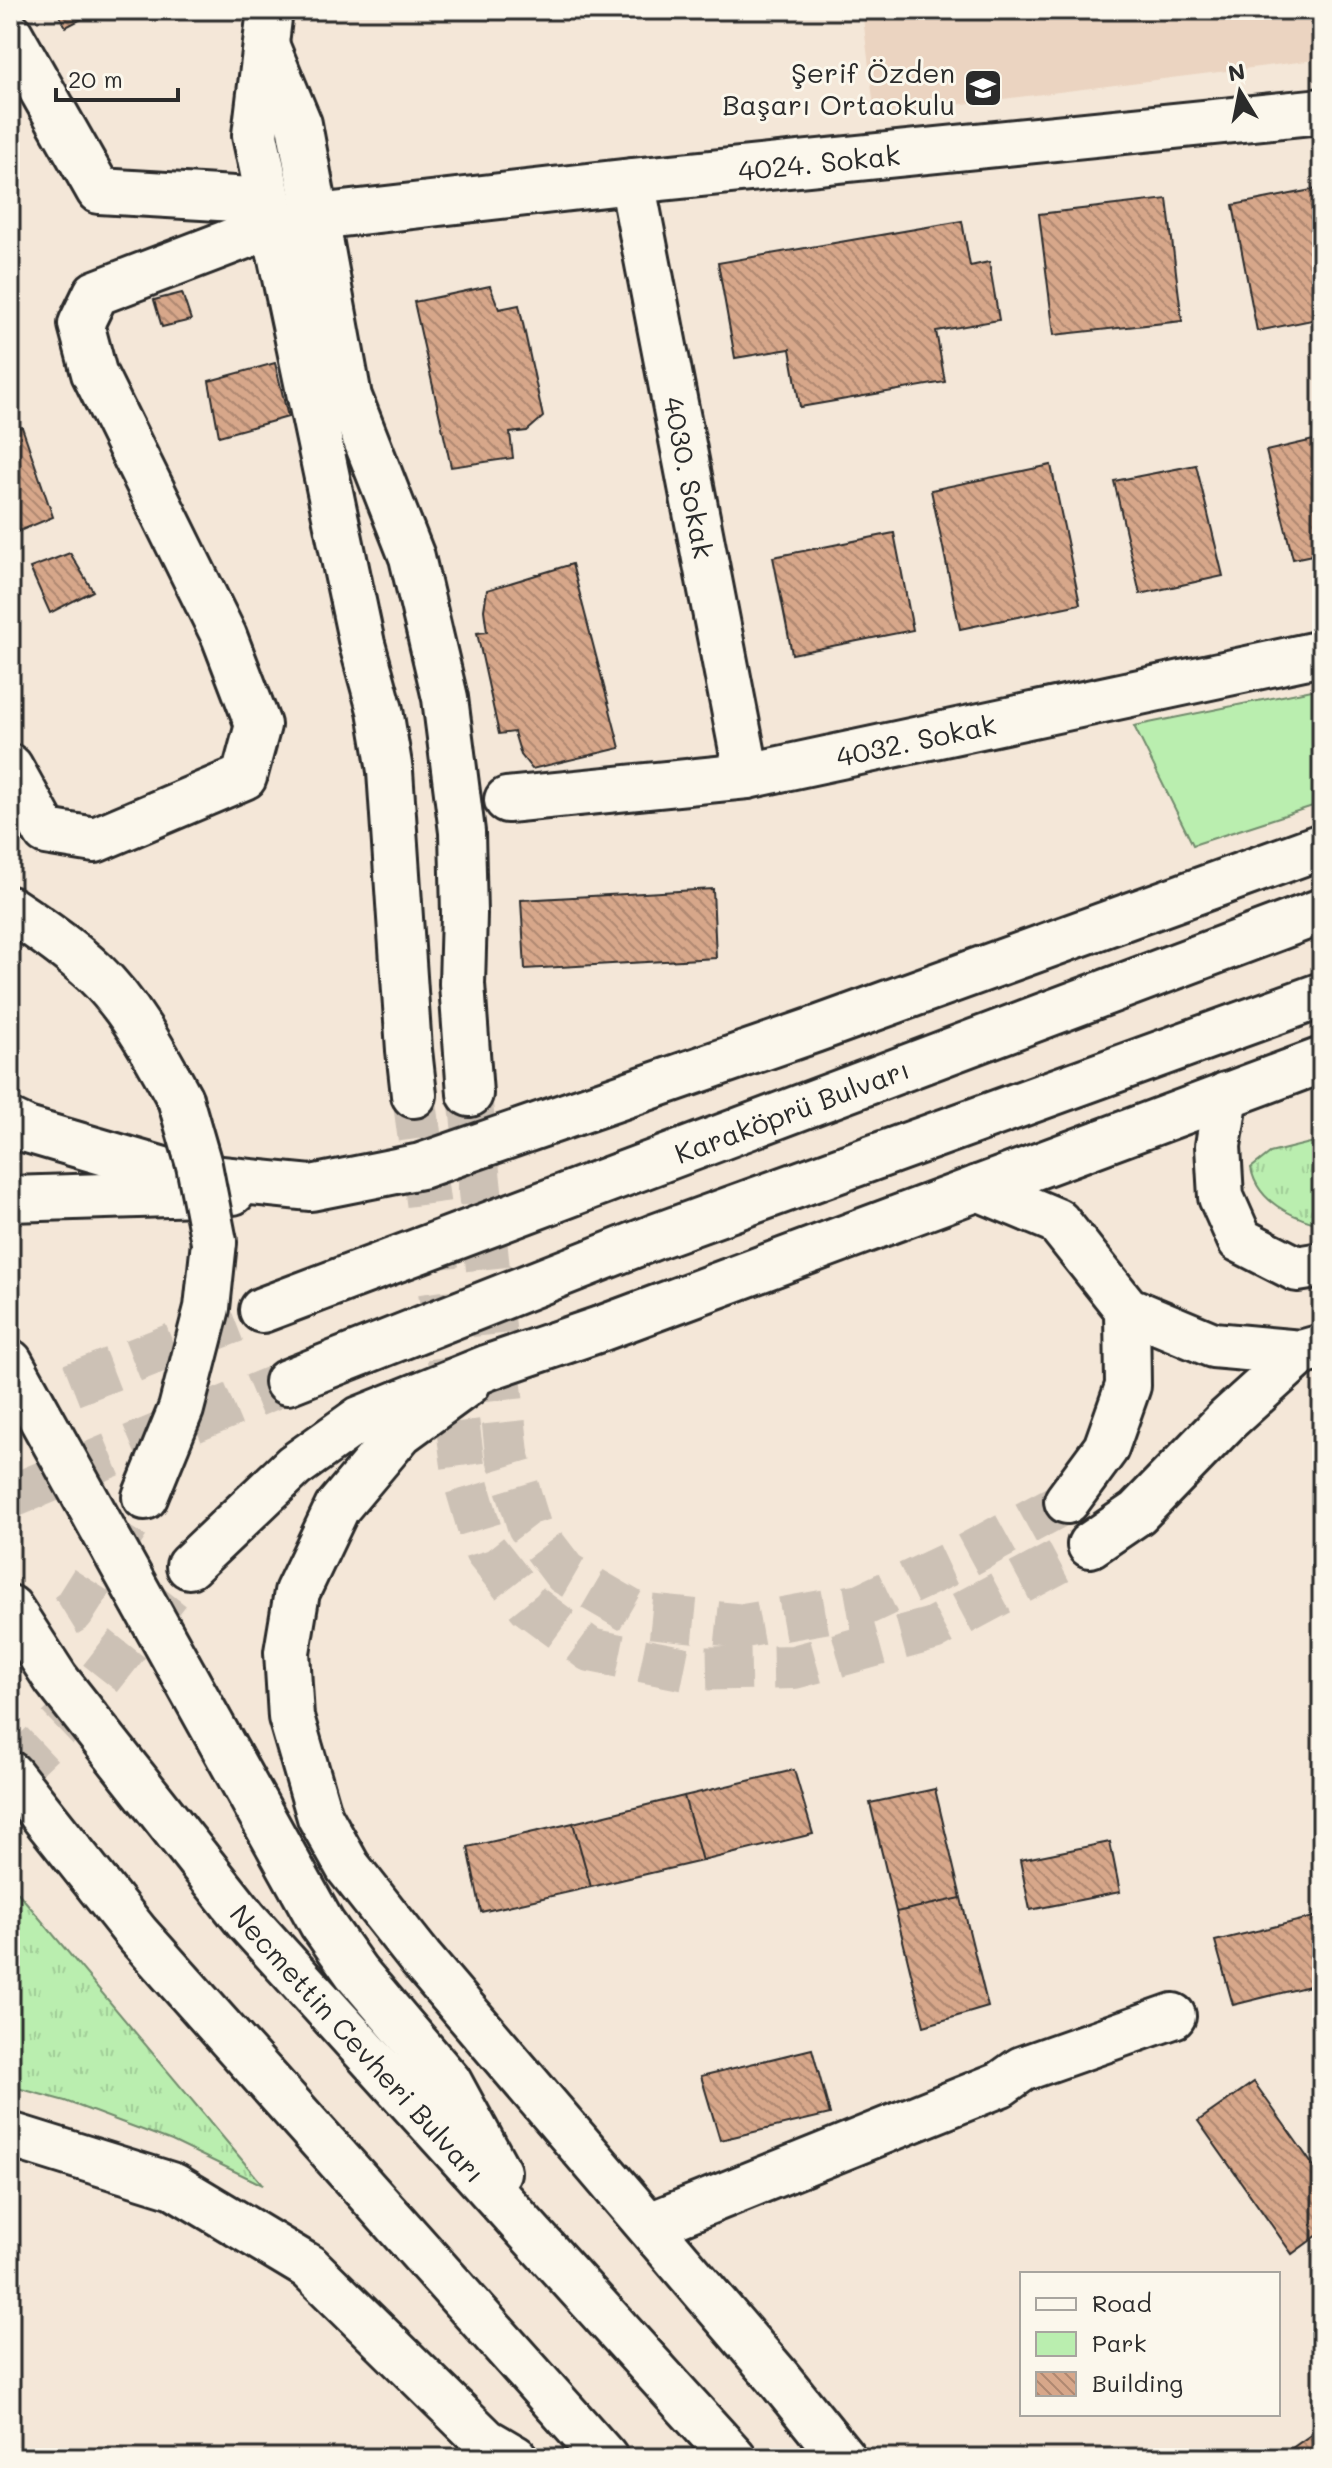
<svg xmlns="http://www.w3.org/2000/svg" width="1332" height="2468" font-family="Mali,sans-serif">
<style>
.built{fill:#ebd4c1}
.grass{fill:url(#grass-tufts);stroke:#728c6d;stroke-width:2}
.park{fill:#baeeaf;stroke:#728c6d;stroke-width:2}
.building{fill:url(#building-back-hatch);stroke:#2b2b2b;stroke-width:2}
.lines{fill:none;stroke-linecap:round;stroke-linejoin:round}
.major-tunnel{stroke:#ccc1b5;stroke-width:44;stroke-dasharray:44 22;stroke-linecap:butt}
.highway-tunnel{stroke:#ccc1b5;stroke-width:44;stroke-dasharray:44 22;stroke-linecap:butt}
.minor-casing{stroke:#2b2b2b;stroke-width:50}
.major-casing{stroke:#2b2b2b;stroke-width:50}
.highway-casing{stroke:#2b2b2b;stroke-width:50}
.minor{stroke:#fbf7ec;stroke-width:44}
.major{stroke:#fbf7ec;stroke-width:44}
.highway{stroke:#fbf7ec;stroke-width:44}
.highway-bridge-casing{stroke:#2b2b2b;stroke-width:50;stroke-linecap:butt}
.highway-bridge{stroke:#fbf7ec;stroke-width:44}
.labels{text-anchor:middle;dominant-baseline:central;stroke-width:6;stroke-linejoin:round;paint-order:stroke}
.poi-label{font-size:28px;fill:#2b2b2b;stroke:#fbf7ec;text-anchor:end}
.street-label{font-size:28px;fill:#2b2b2b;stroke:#fbf7ec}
</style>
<defs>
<pattern id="grass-tufts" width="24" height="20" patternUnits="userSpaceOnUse" patternTransform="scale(2)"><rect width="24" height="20" fill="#baeeaf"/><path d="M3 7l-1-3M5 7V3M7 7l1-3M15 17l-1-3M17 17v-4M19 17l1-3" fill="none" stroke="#a0cc97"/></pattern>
<pattern id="building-back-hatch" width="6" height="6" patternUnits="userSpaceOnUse" patternTransform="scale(2)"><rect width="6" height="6" fill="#d7a78a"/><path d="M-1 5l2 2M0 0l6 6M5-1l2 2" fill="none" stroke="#af8871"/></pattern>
</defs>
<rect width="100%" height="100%" fill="#f4e7d8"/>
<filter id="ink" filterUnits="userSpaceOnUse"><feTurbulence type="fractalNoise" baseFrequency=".0125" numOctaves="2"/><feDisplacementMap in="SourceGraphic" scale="16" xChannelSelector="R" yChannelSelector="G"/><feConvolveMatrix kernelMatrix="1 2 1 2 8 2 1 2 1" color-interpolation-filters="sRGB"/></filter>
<g filter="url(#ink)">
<path class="built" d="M862 10H1309L1315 60 875 115Z"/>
<path class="grass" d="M1322 1140V1225C1291 1217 1257 1202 1251 1168L1270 1153Z
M10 1883 263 2185 172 2141 65 2101 10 2086Z"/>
<path class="park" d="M1322 688V803L1193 845 1134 726Z"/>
<path class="building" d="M56 10H99L66 27Z
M1322 188V318L1257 331 1233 205Z
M1167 199 1182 321 1054 335 1039 214Z
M962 221 970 266 989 262 999 320 936 331 945 382 800 407 790 349 735 358 718 263Z
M490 286 499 309 519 305 543 417 527 431 510 433 513 458 451 467 414 302Z
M182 293 191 320 162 327 154 300Z
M275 363 288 417 219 436 209 381Z
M22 427 53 517 10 535V428Z
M1322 438V553L1293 559 1266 451Z
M1051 465 1080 604 960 629 931 490Z
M1196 465 1223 576 1140 594 1114 481Z
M894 533 913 630 792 654 773 557Z
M70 553 93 591 50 613 30 568Z
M572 564 620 748 532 769 521 755 514 732 499 734 477 633 487 632 484 610 487 590Z
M713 889 716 958 525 969 521 900Z
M794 1770 813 1834 702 1861 684 1796Z
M935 1789 961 1898 896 1912 870 1803Z
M684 1796 702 1861 591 1887 573 1823Z
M573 1823 591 1887 481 1912 468 1847Z
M1110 1842 1120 1892 1030 1910 1020 1860Z
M961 1898 988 2007 924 2026 896 1912Z
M1322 1915V1983L1233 2005 1215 1941Z
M812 2049 830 2114 720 2140 701 2076Z
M1254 2082 1322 2178V2232L1292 2254 1198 2121Z
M1322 2427V2458H1278Z"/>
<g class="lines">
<path class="major-tunnel" d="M470 1094 507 1454 529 1526 565 1573 637 1615 744 1626 862 1605 960 1559 1067 1501
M414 1095 465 1480 486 1551 529 1605 590 1650 686 1669 794 1667 933 1629 1090 1545"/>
<path class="highway-tunnel" d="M10 1409 262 1310
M10 1497 287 1382
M10 1650 73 1611 145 1497
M10 1774 70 1717 189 1566"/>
<g class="minor-casing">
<g id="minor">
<path d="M10 34 99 191 268 201"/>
<path id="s1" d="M632 181 747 776"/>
<path id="s2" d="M316 217 632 181 1322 111"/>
<path d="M10 767 46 832 95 840 244 777 258 725 224 636 94 373 81 324 96 293 274 225"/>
<path id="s3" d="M507 800 747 776 1322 653"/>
<path d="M658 2237 660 2221 1001 2084 1022 2069 1173 2016"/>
</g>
</g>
<g class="major-casing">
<g id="major">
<path d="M270 10 255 135 362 644 380 710 390 771 409 1050 414 1095"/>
<path d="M267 47 299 124 349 397 412 557 445 698 462 832 464 914 462 984 470 1094"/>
<path d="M1226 1095 1218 1146 1221 1197 1240 1240 1297 1269 1322 1265"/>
<path d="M978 1188 1057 1221 1127 1309 1213 1345 1301 1353 1322 1347"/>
<path d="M10 1199 233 1192"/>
<path d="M10 1362 322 1924 356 1972 449 2082 498 2172"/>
<path d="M468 1383 401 1432 337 1508 297 1592 287 1652 291 1717 320 1817 348 1867 420 1958 776 2375 843 2458"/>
<path d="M1067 1501 1106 1448 1128 1386 1127 1309"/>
<path d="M1090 1545 1137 1513 1227 1420 1301 1353"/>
<path id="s4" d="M10 1608 56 1679 246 1920 734 2458"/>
<path d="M10 1774 137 1934 605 2458"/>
<path d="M10 2135 174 2186 309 2267 486 2441 515 2458"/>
</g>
</g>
<g class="highway-casing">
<g id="highway">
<path d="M10 909C39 928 68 948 94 972 130 1006 156 1055 180 1099"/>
<path d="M10 1122 27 1130 181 1175 311 1188 421 1166 814 1030 1322 846"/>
<path id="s5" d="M262 1310 1322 911"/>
<path d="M287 1382 657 1236 1322 995"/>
<path d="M145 1497 181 1409 207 1308 214 1242"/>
<path d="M189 1566 294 1466 360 1419 489 1367 600 1329 1322 1060"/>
</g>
</g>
<use href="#minor" class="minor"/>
<use href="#major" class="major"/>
<use href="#highway" class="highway"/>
<g class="highway-bridge-casing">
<path id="highway-bridge" d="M180 1099 199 1165 214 1242"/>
</g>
<use href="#highway-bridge" class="highway-bridge"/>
</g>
</g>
<defs>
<g id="school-square" transform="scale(2)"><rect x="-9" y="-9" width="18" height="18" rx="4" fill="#2b2b2b" stroke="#fbf7ec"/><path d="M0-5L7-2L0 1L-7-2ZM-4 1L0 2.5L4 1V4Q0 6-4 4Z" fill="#fff"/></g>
</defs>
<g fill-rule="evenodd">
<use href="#school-square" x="983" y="88"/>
</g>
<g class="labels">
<g class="poi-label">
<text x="955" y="72">Şerif Özden<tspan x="955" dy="32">Başarı Ortaokulu</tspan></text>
</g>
<g class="street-label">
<text stroke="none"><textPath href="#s2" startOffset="506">4024. Sokak</textPath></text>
<text stroke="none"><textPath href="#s1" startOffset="302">4030. Sokak</textPath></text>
<text stroke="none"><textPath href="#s3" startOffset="414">4032. Sokak</textPath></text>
<text stroke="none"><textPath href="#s5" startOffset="566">Karaköprü Bulvarı</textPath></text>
<text stroke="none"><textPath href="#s4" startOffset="558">Necmettin Cevheri Bulvarı</textPath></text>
</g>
</g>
<rect width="1332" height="2468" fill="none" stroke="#fbf7ec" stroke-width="40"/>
<rect x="20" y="20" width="1292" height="2428" fill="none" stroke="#2b2b2b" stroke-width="3" filter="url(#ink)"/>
<rect x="1020" y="2272" width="260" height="144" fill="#fbf7ec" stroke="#a8a59f" stroke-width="2"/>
<rect x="1036" y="2298" width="40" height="12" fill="#fbf7ec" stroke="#a8a59f" stroke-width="2"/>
<text x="1092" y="2312" font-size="24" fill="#2b2b2b">Road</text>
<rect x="1036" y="2332" width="40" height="24" fill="#baeeaf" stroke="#a8a59f" stroke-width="2"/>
<text x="1092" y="2352" font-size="24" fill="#2b2b2b">Park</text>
<rect x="1036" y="2372" width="40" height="24" fill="url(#building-back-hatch)" stroke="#a8a59f" stroke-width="2"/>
<text x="1092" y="2392" font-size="24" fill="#2b2b2b">Building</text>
<g transform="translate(1240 92) rotate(350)" stroke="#fbf7ec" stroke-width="6" paint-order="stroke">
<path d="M0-6L14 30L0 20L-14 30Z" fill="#2b2b2b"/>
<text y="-12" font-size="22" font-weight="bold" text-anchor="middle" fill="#2b2b2b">N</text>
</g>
<path d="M56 88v12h122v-12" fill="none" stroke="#2b2b2b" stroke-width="4"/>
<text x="68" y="88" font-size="24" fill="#2b2b2b" stroke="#fbf7ec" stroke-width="6" paint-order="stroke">20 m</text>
</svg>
